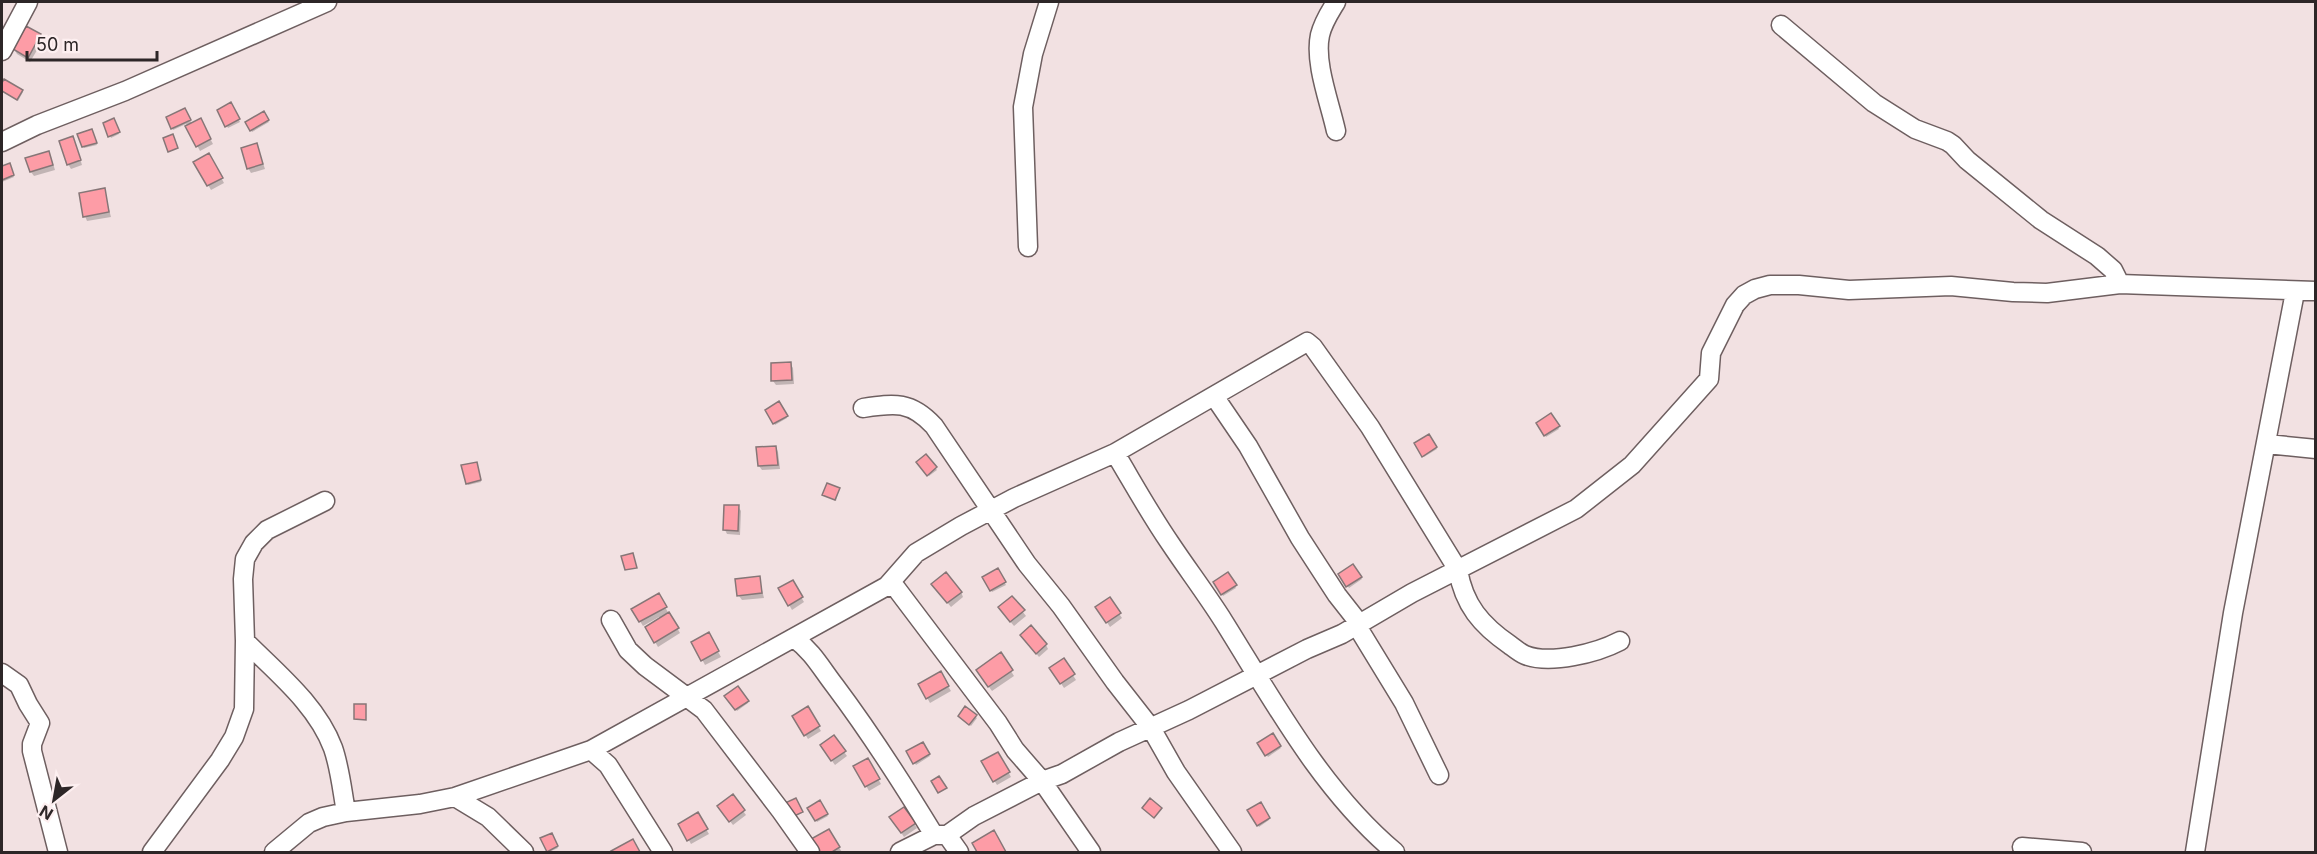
<svg xmlns="http://www.w3.org/2000/svg" width="2317" height="854" font-family="Inter,sans-serif">
<style>
.shadow{fill:#0003}
.building{fill:#fd9ca6;stroke:#867677;stroke-width:1.5}
.lines{fill:none;stroke-linecap:round;stroke-linejoin:round}
.street-casing{stroke:#6e5f60;stroke-width:21}
.street{stroke:#fff;stroke-width:18}
</style>
<rect width="100%" height="100%" fill="#f2e1e2"/>
<path class="shadow" d="M40 35 43 40 30 62 17 54 14 49Z
M5 81 22 91 23 92 18 101 2 91Z
M231 104 240 122 228 128 219 110Z
M185 110 192 124 200 120 213 144 200 151 186 124 173 130 168 118Z
M263 113 269 122 252 132 247 123Z
M113 120 119 134 111 138 105 124Z
M93 133 97 145 84 148 79 135Z
M75 142 82 165 71 169 68 164Z
M257 145 265 169 251 173 248 168Z
M209 155 224 183 211 190 195 162Z
M51 157 55 170 34 176 31 172Z
M10 165 14 177 2 182V168Z
M104 190 111 217 87 221 85 216Z
M790 363 793 368 794 384 776 385 773 381Z
M779 403 787 418 775 425 767 410Z
M1551 415 1559 429 1546 437 1538 424Z
M1429 436 1437 449 1424 457 1416 444Z
M776 447 778 452 780 469 762 470 759 466Z
M926 456 937 470 929 476 918 462Z
M477 465 481 482 468 485 467 483Z
M839 490 836 501 824 495Z
M738 506 741 511 740 535 727 534 725 530Z
M1353 566 1362 579 1349 588 1340 574Z
M997 570 1006 585 992 592 984 578Z
M1228 574 1236 588 1223 596 1215 583Z
M759 578 764 598 742 600 739 596Z
M792 582 804 602 792 610 780 589Z
M936 589 961 592 963 597 951 607Z
M658 595 680 633 658 647 647 628 661 619 659 617 643 626 633 610Z
M1012 598 1026 616 1014 626 1002 612Z
M1109 599 1122 618 1110 627 1097 607Z
M708 634 721 657 705 665 693 642Z
M1021 635 1046 645 1048 649 1039 657Z
M1001 655 1014 676 992 691 980 675Z
M1063 660 1076 680 1064 688 1051 668Z
M940 673 951 691 930 703 920 685Z
M738 688 748 703 737 711 726 696Z
M807 708 821 731 808 739 794 716Z
M966 708 977 718 971 726 961 718Z
M1272 735 1281 748 1268 757 1259 743Z
M922 744 930 756 916 765 908 752Z
M824 750 844 752 847 756 835 765Z
M998 754 1011 777 997 785 983 762Z
M867 760 881 784 869 791 855 766Z
M820 802 828 816 817 822 809 808Z
M1260 804 1269 820 1259 827 1249 810Z
M904 809 917 828 904 837 891 817Z
M722 811H743L746 815 733 825Z
M697 814 709 834 691 844 680 824Z
M828 831 842 852H821L813 840Z
M551 835 558 848 549 852 542 839Z"/>
<path class="building" d="M26 26 41 34 28 58 13 49Z
M4 79 23 90 17 100 2 91V83Z
M231 102 240 119 225 127 217 110Z
M185 108 191 120 171 129 166 117Z
M264 111 269 120 250 131 245 122Z
M114 118 120 132 108 137 103 123Z
M201 118 211 139 196 147 185 126Z
M92 129 97 143 82 147 77 134Z
M173 134 178 148 168 152 163 138Z
M73 136 81 160 67 165 59 141Z
M257 143 263 164 247 169 241 148Z
M49 151 53 165 30 172 25 158Z
M209 153 223 178 207 186 193 162Z
M10 163 14 175 2 180V166Z
M105 188 109 212 83 217 79 193Z
M791 362 792 380 771 381V363Z
M779 401 788 416 773 424 765 410Z
M1551 413 1560 426 1544 436 1536 423Z
M1429 434 1437 447 1422 457 1414 443Z
M776 446 778 465 758 466 756 447Z
M926 454 937 467 927 476 916 462Z
M477 462 481 480 466 484 461 465Z
M827 483 840 488 835 500 822 495Z
M724 505H739L738 531 723 530Z
M633 553 637 568 625 570 621 556Z
M1353 564 1362 577 1346 587 1338 574Z
M998 568 1006 582 990 591 982 577Z
M946 572 962 592 947 603 931 584Z
M1228 572 1237 585 1221 595 1213 582Z
M760 576 762 593 737 596 735 579Z
M793 580 803 597 788 606 778 588Z
M659 593 667 607 639 622 631 609Z
M1012 596 1025 610 1010 622 998 607Z
M1110 597 1121 613 1106 623 1095 607Z
M669 612 679 628 654 643 645 627Z
M1031 625 1047 644 1036 654 1020 635Z
M709 632 719 651 701 661 691 642Z
M1001 652 1013 670 988 687 976 670Z
M1064 658 1075 674 1060 684 1049 668Z
M941 671 949 686 926 699 918 684Z
M738 686 749 701 735 710 724 696Z
M354 704H366V720L354 719Z
M808 706 820 726 804 736 792 716Z
M965 706 977 715 969 725 958 716Z
M1273 733 1281 746 1265 756 1257 743Z
M834 735 846 751 831 761 820 745Z
M923 742 930 754 913 764 906 751Z
M998 752 1010 772 993 782 981 761Z
M868 758 880 779 865 787 853 766Z
M939 776 947 788 938 793 931 781Z
M733 794 745 810 729 822 717 806Z
M796 798 803 812 792 817 785 803Z
M1150 798 1162 808 1154 818 1142 808Z
M820 800 828 814 815 821 807 808Z
M1261 802 1270 818 1257 826 1247 810Z
M904 807 916 823 901 833 889 817Z
M698 812 708 829 687 841 678 824Z
M829 829 840 847 832 852H820L811 839Z
M994 830 1006 852H977L972 843Z
M552 833 558 846 547 852 540 838Z
M633 839 640 852H612L611 851Z"/>
<g class="lines">
<g class="street-casing">
<path id="street" d="M1781 25 1874 103 1915 129 1947 141 1953 145 1967 160 2041 220 2097 256 2113 270 2120 284
M2 51 28 2
M1336 131C1330 103 1314 63 1320 35 1323 22 1330 12 1336 2
M2 142 37 125 125 91 327 2
M1028 247 1023 107 1033 54 1049 2
M1214 396 1248 446 1300 538 1337 595 1359 623 1360 631 1404 703 1439 775
M863 408C895 403 911 401 934 426L1027 564 1061 606 1115 682 1151 728 1176 772 1232 852
M2267 444 2316 449
M1115 453C1133 483 1150 514 1170 543 1188 570 1207 595 1224 622 1274 702 1322 791 1395 852
M887 586 896 588 998 723 1015 750 1042 781 1091 852
M611 620 628 650 645 666 704 710 781 811 810 852
M794 638C813 652 821 668 835 686 871 734 903 784 934 835
M245 641C277 673 317 705 333 748 340 768 342 790 346 812
M2 673 19 685 28 704 40 723 32 744V751L58 852
M591 750 608 765 663 852
M455 797 488 817 524 852
M947 835 959 852
M2022 847 2082 852
M152 852 220 760 234 737 244 709 245 641 243 579 245 559 254 543 267 530 325 501
M274 852 309 823 323 817 346 812 420 804 455 797 591 750 887 586 916 553 961 526 1014 498 1115 453 1307 342 1313 347 1370 427 1458 570C1464 605 1481 625 1510 645 1514 648 1520 653 1525 655 1550 665 1597 653 1620 641
M900 852 934 835H947L974 816 1042 781 1062 774 1119 742 1189 710 1307 649 1342 634 1412 593 1576 509 1632 465 1709 379 1711 353 1735 305 1744 295 1755 289 1770 285H1799L1849 290 1951 286 2013 292 2047 293 2120 284 2316 291
M2195 852 2233 613 2295 292"/>
</g>
<use href="#street" class="street"/>
</g>
<rect width="2317" height="854" fill="none" stroke="#2d2627" stroke-width="6"/>
<g transform="translate(54 800) rotate(211)" stroke="#fdeff0" stroke-width="4.5" paint-order="stroke">
<path d="M0-4.5L10 22L0 15L-10 22Z" fill="#2d2627"/>
<text y="-9" font-size="16" font-weight="bold" text-anchor="middle" fill="#2d2627">N</text>
</g>
<path d="M27 51v9h130v-9" fill="none" stroke="#2d2627" stroke-width="3"/>
<text x="36" y="51" font-size="18" fill="#2d2627" stroke="#fdeff0" stroke-width="4.5" paint-order="stroke">50 m</text>
</svg>
